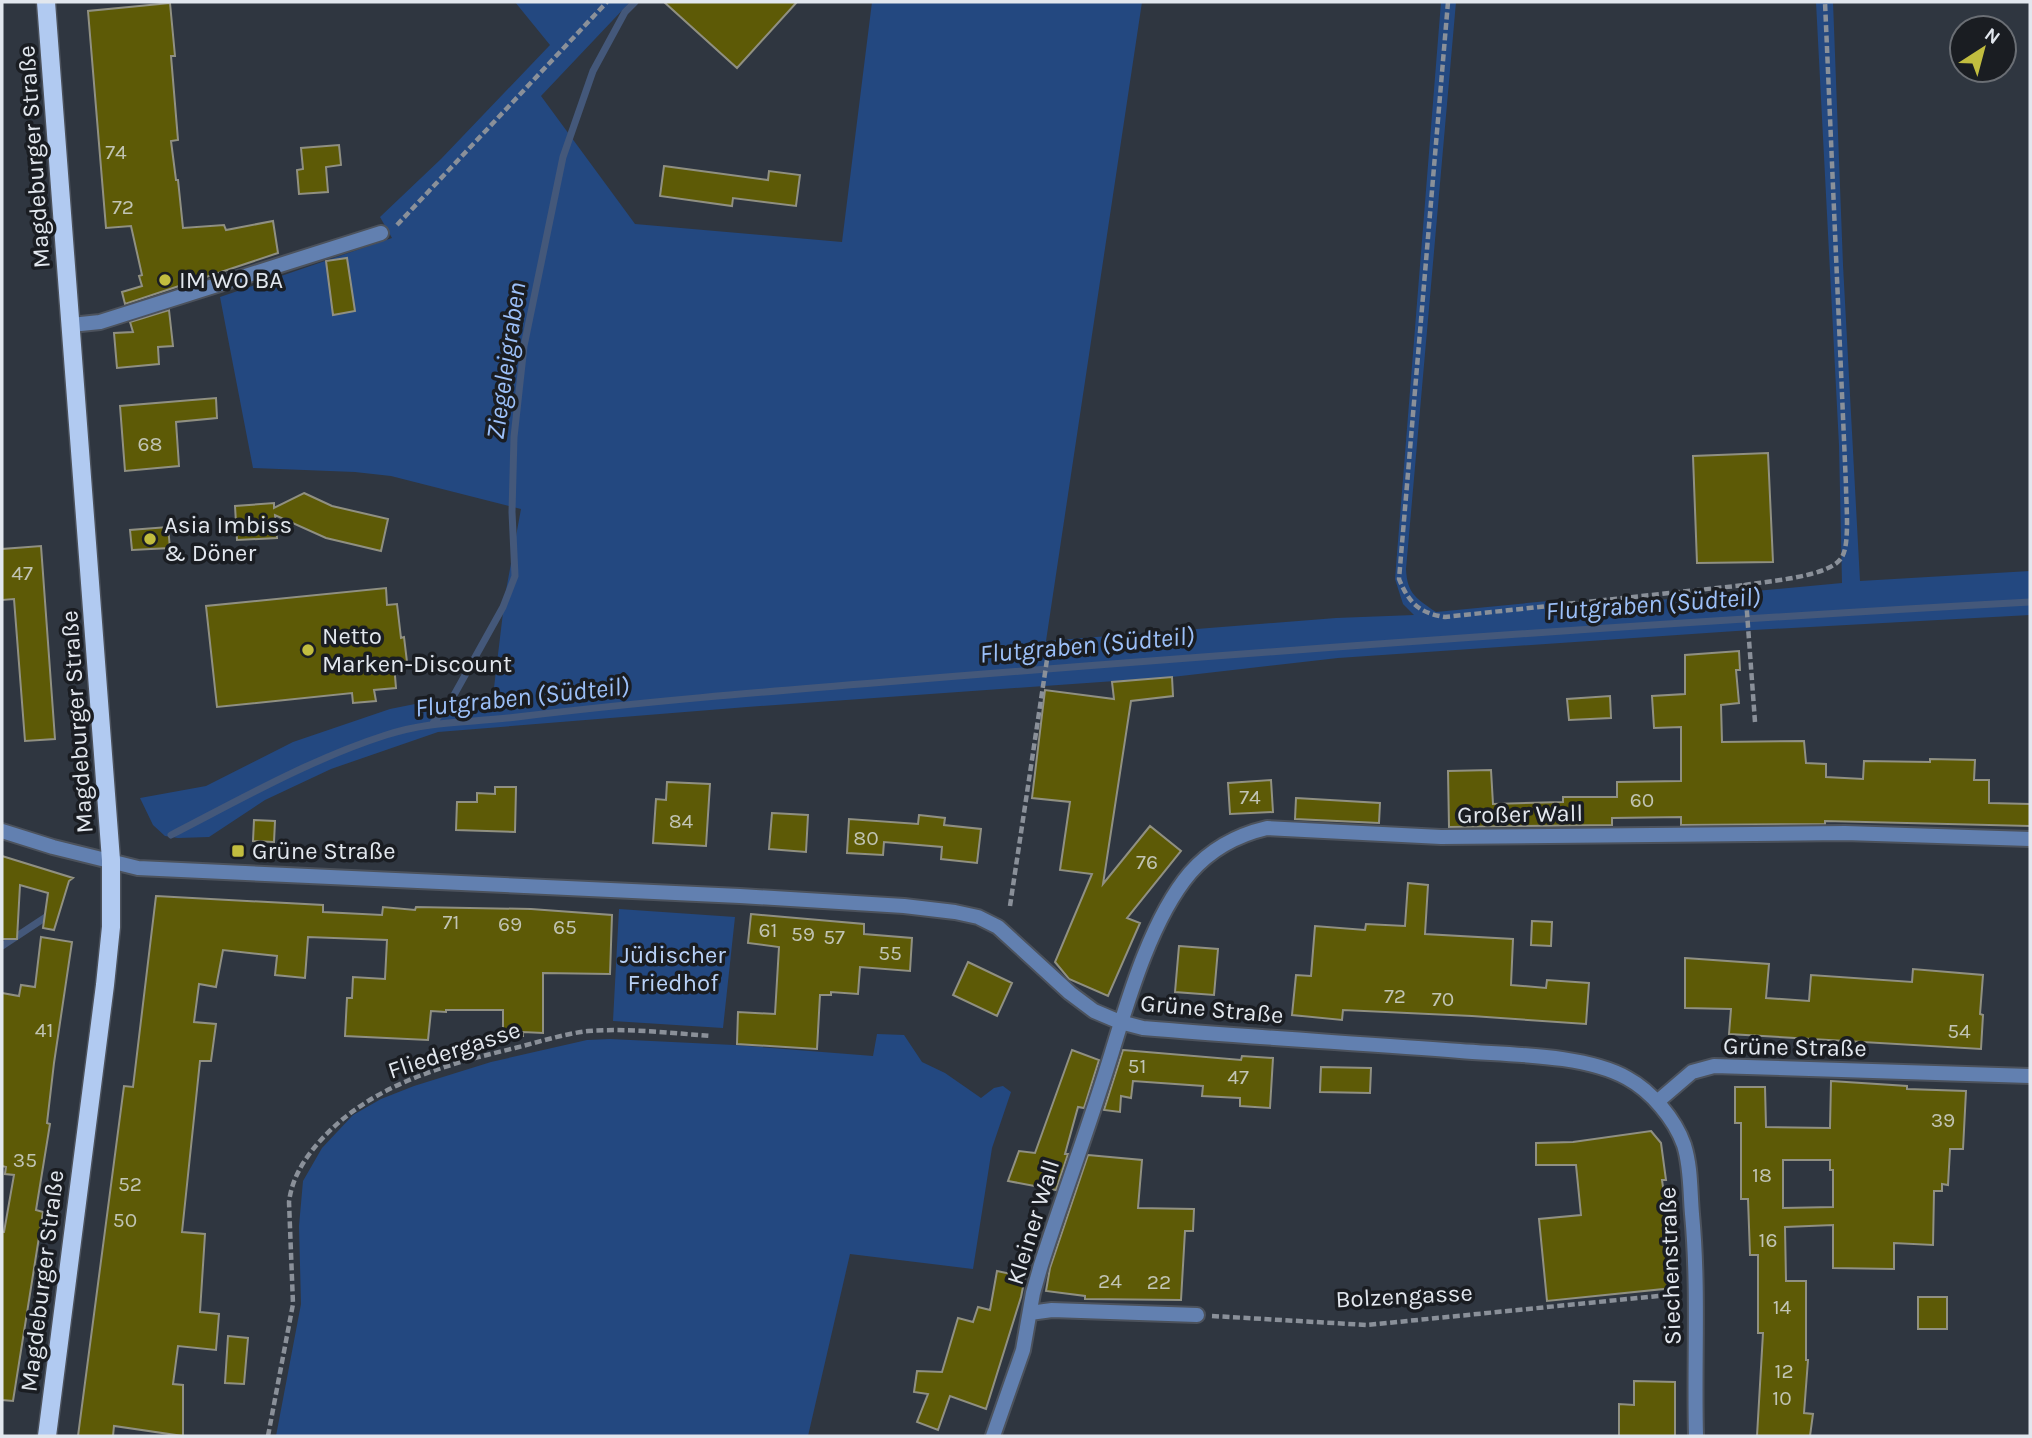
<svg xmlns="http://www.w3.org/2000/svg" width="2032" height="1438" font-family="Karla,sans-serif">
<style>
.green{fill:#234880}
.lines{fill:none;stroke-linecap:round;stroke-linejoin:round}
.stream{stroke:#44587a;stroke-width:7}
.building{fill:#5d5a06;stroke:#909082;stroke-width:2;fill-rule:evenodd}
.lane-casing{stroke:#4c525c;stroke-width:18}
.street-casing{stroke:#4c525c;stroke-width:18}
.primary-casing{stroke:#4c525c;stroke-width:21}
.path{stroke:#8a9099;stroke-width:4.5;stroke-dasharray:7 3.5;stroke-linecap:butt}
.lane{stroke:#6280b0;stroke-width:14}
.street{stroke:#6280b0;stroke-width:14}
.primary{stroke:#b1caf1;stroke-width:18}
.poi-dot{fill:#c2bd3f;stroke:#1a1d22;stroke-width:2.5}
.labels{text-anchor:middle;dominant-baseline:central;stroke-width:7;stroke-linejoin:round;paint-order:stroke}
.number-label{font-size:21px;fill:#c1c4b4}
.street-label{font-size:24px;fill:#e2e7ee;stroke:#1a1d22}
.poi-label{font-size:24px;fill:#e2e7ee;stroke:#1a1d22;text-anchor:start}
.park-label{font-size:24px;fill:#b9d2f8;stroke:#1a1d22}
.water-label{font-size:26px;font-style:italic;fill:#9cc0f9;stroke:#1a1d22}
</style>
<rect width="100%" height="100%" fill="#2f3640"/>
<path class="green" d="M515 2H630L541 96 635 224 842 242 872 2H1142L1046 641 1336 618 1414 615 1403 604 1395 579 1441 2H1456L1406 569C1407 594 1417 599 1436 612L1548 601 1551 610 1842 583 1839 445 1816 2H1833L1843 265 1860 581 2030 571V615L1736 631 1338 658 1172 677 747 707 438 732 331 769 265 800 209 837 178 838 165 836 153 825 140 798 206 786 293 742 390 709 425 702 493 696 505 596 521 509 391 476 355 472 253 468 220 297 392 238 380 217 441 159 550 45Z
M619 909 735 917 723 1028 613 1021Z
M877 1034 904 1035 922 1062 945 1073 981 1098 994 1088 1003 1086 1011 1092 992 1148 973 1269 850 1254 808 1436H276L301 1304 299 1226 303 1181 322 1148 353 1115 381 1099 414 1086 491 1062 587 1040 610 1039 734 1045 873 1056Z"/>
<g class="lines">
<path class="stream" d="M433 723 449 704 503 607 515 576 512 512 514 437 524 346 563 157 593 71 625 12 635 2
M171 835C241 799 311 759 386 735 432 720 470 723 517 717 639 702 762 692 885 682 1267 651 1648 623 2030 602
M2 946 52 913"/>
</g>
<path class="building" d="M664 2H797L737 68Z
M170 3 175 56H171L178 140 171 141 176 180H178L183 228 224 225 226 230 273 221 278 253 125 304 122 292 142 286 139 276 142 275 131 226 106 228 88 11Z
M339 145 341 165 326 167 328 192 299 194 297 170 303 169 301 148Z
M664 166 768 180 769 171 800 175 796 206 733 198 732 206 660 196Z
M347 258 355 311 333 315 326 261Z
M169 310 173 346 158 347 159 364 117 368 114 333 133 332 130 322Z
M216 398 217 418 176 422 179 466 125 471 120 406Z
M1768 453 1773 562 1697 563 1693 456Z
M304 493 332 506 388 519 381 551 326 538 275 515 277 538 237 540 235 506 274 503V508Z
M168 527 170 548 132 550 130 530Z
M41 546 55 739 25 741 14 599 2 600V549Z
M386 588 387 605 397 604 401 638 404 637 407 662 394 664 396 688 374 690 376 701 353 703 352 693 217 707 206 606Z
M1739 651 1740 670H1736L1739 703 1721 705 1722 742 1804 741 1806 763 1826 764V777L1863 779 1864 761 1930 762V759L1975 760 1974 780H1989V803L2030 804V826L1825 821V824L1681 825V817L1612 818V825L1449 827 1448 771 1491 770 1493 804 1563 802V797H1617V782L1681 781V727L1654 728 1652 696 1685 694V655Z
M1172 677 1173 696 1131 701 1103 884 1150 826 1181 851 1127 918 1140 923 1108 996 1069 979 1055 962 1092 874 1060 870 1070 802 1032 798 1045 690 1114 699 1112 682Z
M1610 696 1611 718 1569 720 1567 699Z
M1271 780 1273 812 1230 814 1228 783Z
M667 782 710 784 706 846 653 843 656 799 666 800Z
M495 787H516L515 832 456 830 457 802H477V793L495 794Z
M1296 798 1380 803 1379 823 1295 819Z
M772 813 808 815 806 852 769 849Z
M919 815 945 818 944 825 981 829 977 863 941 859 942 847 884 842 883 855 847 853 849 819 918 824Z
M254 820 275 821 274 842 253 841Z
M2 856 73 878 69 881 54 930 43 928 48 893 20 885 17 939H2Z
M1408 883 1428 885 1425 934 1513 939 1511 985 1546 988 1547 980 1589 983 1586 1024 1472 1016 1343 1010 1342 1020 1292 1015 1296 975 1311 976 1315 926 1365 930 1366 924 1405 926Z
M156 896 323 905V912L382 915 383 907 415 910 416 907 531 909 612 915 610 974 543 973V1033L523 1032V1036L503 1035V1010H446V1012L431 1011 428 1040 345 1036 347 998H352L353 977 385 979 387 940 308 937 305 978 275 975 277 956 223 950 216 987 199 984 194 1022 216 1024 211 1061H200L182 1232 205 1234 200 1312 219 1314 216 1350 178 1346 173 1384 183 1385V1436L114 1426 113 1436H78L124 1086 133 1087Z
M751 914 864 924V934L912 938 910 971 860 967 858 994 831 992V995H820L817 1049 737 1044 738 1012 775 1014 779 947 748 943Z
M1532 921 1552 922 1551 946 1531 945Z
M41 937 72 942 54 1063 47 1123 50 1124 36 1210 43 1212 13 1401 2 1400V1232H4L14 1175 5 1174 6 1167 2 1166V993L19 996 21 985 35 987Z
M1179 946 1218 949 1214 995 1175 992Z
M1685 958 1769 964 1766 998 1809 1001 1811 975 1912 982 1913 969 1983 975 1980 1014 1983 1015 1981 1049 1729 1034 1731 1009 1685 1008Z
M968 962 1012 983 997 1016 953 995Z
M1072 1050 1099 1060 1084 1108 1078 1107 1065 1154H1068L1056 1190 1008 1181 1019 1151 1035 1153Z
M1123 1050 1241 1060 1242 1056 1273 1058 1270 1108 1240 1106V1098L1202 1096 1203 1086 1133 1081 1131 1098 1121 1096 1120 1112 1104 1110Z
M1321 1067 1371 1068 1370 1093 1320 1092Z
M1831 1081 1907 1086V1089L1966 1091 1963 1149H1950L1948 1185 1942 1184V1191H1934L1933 1245 1894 1243V1269L1833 1268V1225L1785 1227 1786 1281H1806V1360H1808L1804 1413 1813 1414 1810 1436H1757L1763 1333H1758V1255H1750L1748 1199H1741V1123H1735V1087H1765L1766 1127 1830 1128ZM1783 1160H1830V1170H1833V1207L1783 1208Z
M1651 1131 1661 1143 1666 1180H1662L1671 1243 1668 1244 1673 1288 1547 1301 1539 1219 1581 1215 1576 1165H1536V1143L1573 1142Z
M1088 1155 1142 1160 1138 1208 1194 1209 1193 1231H1185L1181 1300 1085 1299V1296L1046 1291 1050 1268Z
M997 1271 1025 1277 1021 1297 986 1409 950 1396 938 1430 917 1422 928 1394 914 1392 917 1371 942 1372 958 1318 973 1322 978 1307 990 1310Z
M1918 1297H1947V1329H1918Z
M228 1336 248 1338 244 1384 225 1383Z
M1634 1381 1675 1382V1436H1619V1404L1634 1405Z"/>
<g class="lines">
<g class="lane-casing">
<path id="lane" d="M71 325 100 322 381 233"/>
</g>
<g class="street-casing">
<path id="street" d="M2 831 53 847 138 868 740 896 904 906 955 912 978 917 998 927 1070 993 1094 1011 1120 1022 1143 1028C1249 1037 1355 1043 1460 1051 1510 1055 1584 1054 1627 1078 1651 1091 1675 1119 1684 1145 1691 1167 1690 1191 1692 1214 1699 1288 1694 1362 1696 1436
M1657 1102 1692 1072 1714 1066 2030 1076
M1030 1313 1052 1310 1197 1315
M993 1436 1023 1350 1033 1293 1041 1265C1064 1193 1090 1124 1112 1052 1129 996 1152 918 1190 873 1210 850 1237 835 1267 828L1441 837 1845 833 2030 839"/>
</g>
<g class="primary-casing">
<path id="primary" d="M46 2 111 860V927L105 985 47 1436"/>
</g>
<path class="path" d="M1448 2 1399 579C1409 603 1419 613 1445 617L1745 585
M397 225 607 2
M1755 722 1745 585C1767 581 1831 577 1842 557 1850 544 1846 503 1846 486L1825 2
M1010 906 1048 653
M1212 1316 1367 1325 1678 1294
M268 1436 293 1304 289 1202C292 1178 304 1159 320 1141 370 1085 444 1065 515 1048 539 1042 563 1034 588 1031 628 1028 671 1033 711 1036"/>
<use href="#lane" class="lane"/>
<use href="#street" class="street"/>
<use href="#primary" class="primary"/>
</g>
<g class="poi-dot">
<circle cx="165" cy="280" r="7"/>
<circle cx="150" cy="539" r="7"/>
<circle cx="308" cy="650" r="7"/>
<rect x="231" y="844" width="14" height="14" rx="3.5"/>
</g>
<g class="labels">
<g class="number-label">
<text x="116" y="152">74</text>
<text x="123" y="207">72</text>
<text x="150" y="444">68</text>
<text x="22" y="573">47</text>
<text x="1250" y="797">74</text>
<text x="1642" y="800">60</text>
<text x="681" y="821">84</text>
<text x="866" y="838">80</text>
<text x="1147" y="862">76</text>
<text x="451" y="922">71</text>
<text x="510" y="924">69</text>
<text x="565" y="927">65</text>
<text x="768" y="930">61</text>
<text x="803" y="934">59</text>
<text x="834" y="937">57</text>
<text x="890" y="953">55</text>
<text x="1395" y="996">72</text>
<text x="1443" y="999">70</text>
<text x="44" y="1030">41</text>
<text x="1959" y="1031">54</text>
<text x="1137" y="1066">51</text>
<text x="1238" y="1077">47</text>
<text x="1943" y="1120">39</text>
<text x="25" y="1160">35</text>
<text x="1762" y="1175">18</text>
<text x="130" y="1184">52</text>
<text x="125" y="1220">50</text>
<text x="1768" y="1240">16</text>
<text x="1110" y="1281">24</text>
<text x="1159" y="1282">22</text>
<text x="1782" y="1307">14</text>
<text x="1784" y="1371">12</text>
<text x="1782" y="1398">10</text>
</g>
<g class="street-label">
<text transform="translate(34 157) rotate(-94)">Magdeburger Straße</text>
<text transform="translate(77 722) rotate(-94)">Magdeburger Straße</text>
<text transform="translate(1520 814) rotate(-1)">Großer Wall</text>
<text transform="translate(1212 1009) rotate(5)">Grüne Straße</text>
<text transform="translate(1795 1047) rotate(1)">Grüne Straße</text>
<text transform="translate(454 1050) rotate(-18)">Fliedergasse</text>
<text transform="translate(1033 1222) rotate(-73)">Kleiner Wall</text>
<text transform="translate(1670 1266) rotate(-92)">Siechenstraße</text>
<text transform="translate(42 1281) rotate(-83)">Magdeburger Straße</text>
<text transform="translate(1404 1296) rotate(-3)">Bolzengasse</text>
</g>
<g class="poi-label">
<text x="179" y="280">IM WO BA</text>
<text x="164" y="525">Asia Imbiss<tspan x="164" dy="28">&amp; Döner</tspan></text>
<text x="322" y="636">Netto<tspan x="322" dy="28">Marken-Discount</tspan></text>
<text x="252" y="851">Grüne Straße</text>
</g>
<g class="park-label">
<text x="673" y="955">Jüdischer<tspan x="673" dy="28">Friedhof</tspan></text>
</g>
<g class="water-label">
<text transform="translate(506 361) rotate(-82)">Ziegeleigraben</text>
<text transform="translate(1653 604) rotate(-4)">Flutgraben (Südteil)</text>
<text transform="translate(1087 645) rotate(-5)">Flutgraben (Südteil)</text>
<text transform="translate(522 697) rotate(-6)">Flutgraben (Südteil)</text>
</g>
</g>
<rect width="2032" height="1438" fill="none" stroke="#e2e7ee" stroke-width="7"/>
<g transform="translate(1983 49) rotate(36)"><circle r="33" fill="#1a1d22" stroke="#6a6e74" stroke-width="2"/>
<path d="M0-5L12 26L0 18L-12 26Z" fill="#c2bd3f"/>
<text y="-10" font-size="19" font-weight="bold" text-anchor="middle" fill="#e2e7ee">N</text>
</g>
</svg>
